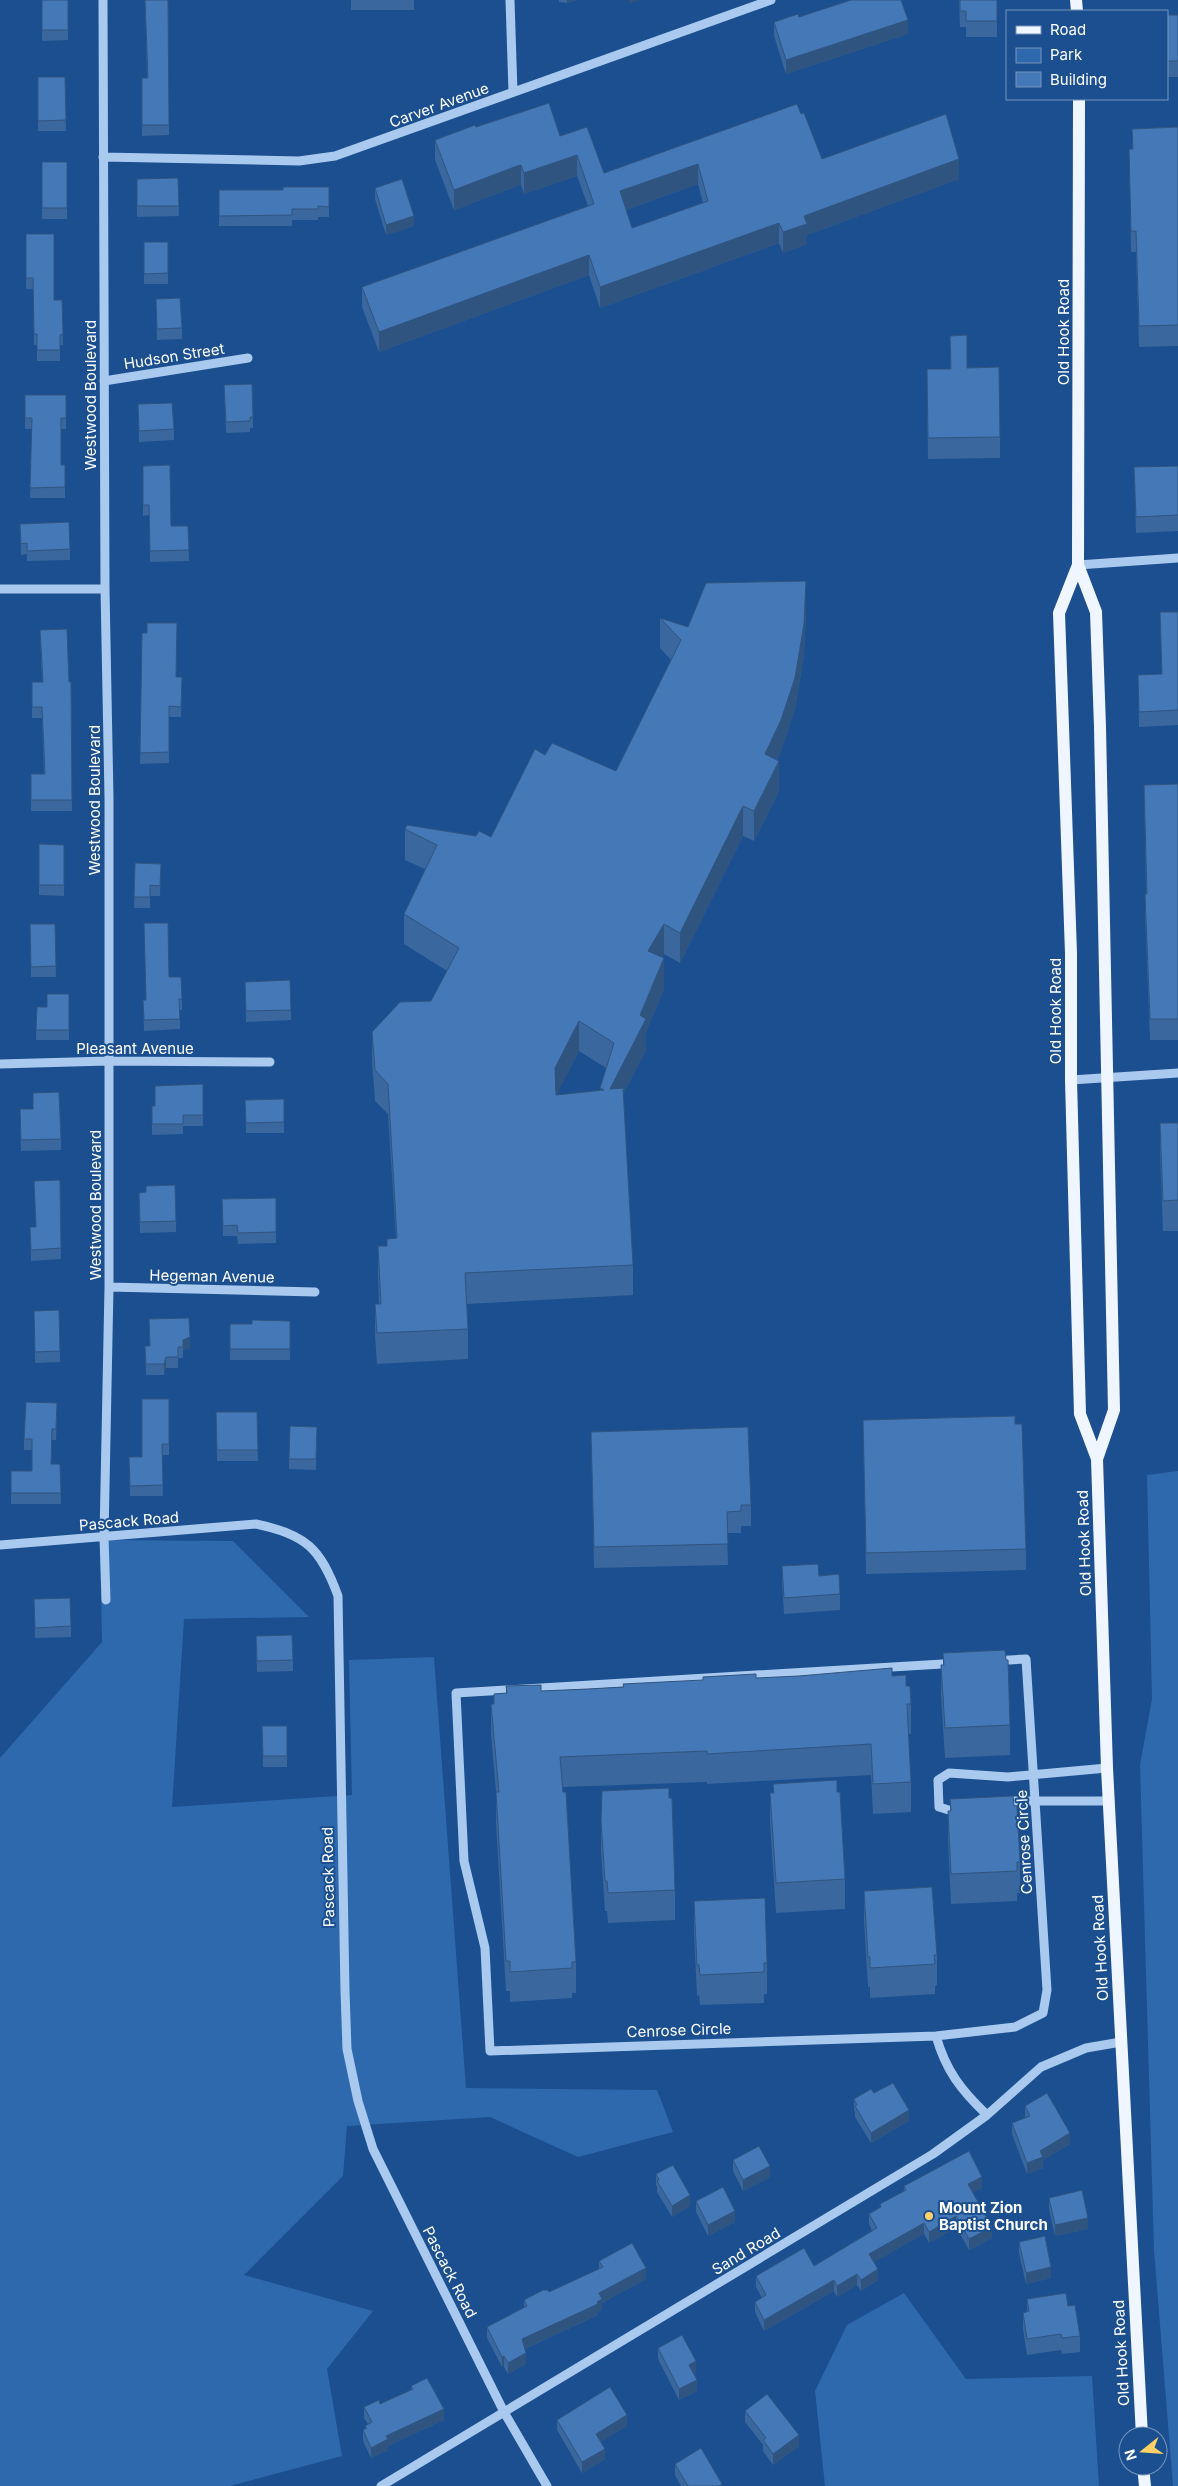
<svg xmlns="http://www.w3.org/2000/svg" width="1178" height="2486" font-family="Inter,sans-serif">
<style>
.green{fill:#2e69ad}
.lines{fill:none;stroke-linecap:round;stroke-linejoin:round}
.minor{stroke:#a9c9ee;stroke-width:9}
.major{stroke:#f0f6ff;stroke-width:12}
.wall{fill:#3a679d;fill-rule:evenodd}
.shaded-wall{fill:#305480}
.building{fill:#4478b7;stroke:#305480;fill-rule:evenodd}
.poi-dot{fill:#ffd166;stroke:#1b4f8f;stroke-width:2}
.labels{text-anchor:middle;dominant-baseline:central;stroke-width:4;stroke-linejoin:round;paint-order:stroke}
.street-label{font-size:15px;fill:#fff;stroke:#1b4f8f}
.poi-label{font-size:15px;font-weight:bold;fill:#fff;stroke:#1b4f8f;text-anchor:start}
</style>
<rect width="100%" height="100%" fill="#1b4f8f"/>
<path class="green" d="M1178 1471V2486H1173L1154 2250 1140 1765 1152 1699 1147 1475Z
M100 1540 233 1541 309 1617 184 1619 172 1807 352 1795 349 1660 434 1657 466 2088 657 2090 673 2132 578 2157 490 2117 347 2126 343 2176 244 2275 373 2311 327 2369 342 2456 230 2486H0V1758L102 1642Z
M904 2293 966 2379 1092 2376 1099 2486H825L815 2391 847 2325Z"/>
<g class="lines">
<path class="minor" d="M103 0 105 589 109 798V1287L104 1537 106 1600
M510 0 513 92
M103 157 299 161 335 156 771 0
M104 381 248 358
M1078 565 1178 558
M0 589H105
M0 1064 108 1061 270 1062
M1071 1080 1178 1073
M109 1287 315 1292
M0 1545 256 1524C306 1534 321 1549 338 1596L345 1991 347 2049 358 2101 373 2149 504 2412 547 2486
M1026 1659 1047 1990 1043 2013 1015 2027 936 2036 490 2051 485 1948 464 1861 456 1693Z
M1002 1801H1109
M960 1810 952 1811 939 1807 938 1780 949 1773 1008 1777 1107 1768
M936 2036C946 2071 961 2090 987 2115
M381 2486 933 2154 987 2115 1041 2067 1086 2048 1121 2042"/>
<path class="major" d="M1076 0 1077 11
M1079 99 1078 565 1096 612 1100 727 1114 1410 1097 1459
M1078 565 1059 613 1071 953V1080L1080 1414 1097 1459 1107 1768 1142 2436
M1143 2466 1145 2486"/>
</g>
<path class="wall" d="M42 0H68V40L42 41Z
M145 0H168L169 135 142 136V78H147Z
M351 0H414V10H351Z
M559 0H577L567 3 559 2Z
M959 0H997V37H966V27H960Z
M1167 15H1178V77H1167V95Z
M774 22 908 34 786 74 774 36Z
M38 77H65L66 131H38Z
M801 114 822 159 959 179 807 235V244L783 253 779 243 600 308 589 275 379 352 362 307V287L588 206 577 176 524 194 521 185 517 186 454 210 435 160V140L476 127 560 136 604 173ZM698 184 703 203 632 228 626 210Z
M1178 127V346L1139 347 1136 252H1131L1129 149H1132V129Z
M42 162H67V219H42Z
M178 178 179 216 137 217V179Z
M329 187V217H318V220H292V226H219V190H283Z
M375 188 414 226 386 235 375 199Z
M26 234 54 300H62L63 345H60V361H37V345H34L33 289H26Z
M144 242H168V284H144Z
M156 299 182 328V339L157 340Z
M950 336 967 368 1000 437V458L928 459 927 390 950 369Z
M224 385 253 417V428H250V432L226 433Z
M25 395H66V429H61V465H65V498H30L32 429H25Z
M138 404 174 429V440L139 442Z
M143 466 171 526H188L189 561 150 562 149 515 143 516Z
M1178 466V531L1136 533 1134 467Z
M20 524 70 549V560L27 561V554L21 555Z
M806 611 804 655 795 709 781 751 777 760 779 791 754 841 743 836 680 963 664 954 662 957 664 989 646 1032V1050L623 1094 633 1265V1295L467 1304 468 1329V1359L377 1364 375 1335V1304H379L378 1276V1246H387L396 1238 388 1114 375 1101 372 1062V1032L431 1001 447 971 404 944V914L425 869 405 860V829L491 837 545 755 616 771 671 660 660 648V618L688 627ZM579 1051 606 1068 600 1090 556 1095Z
M1160 612H1178V725L1139 727 1138 675 1162 674Z
M40 630 69 682H71L72 811H31V774H44L42 718H32V682H42Z
M142 633 176 677H182L181 717H169V763L140 764Z
M1178 784V1040H1150L1145 915V894H1146L1144 785Z
M39 844 64 845V896L39 895Z
M135 863 161 864 160 896H150V908H134Z
M30 924H55L56 977H31Z
M169 977 182 999V1010H180V1029L144 1031 143 1000H146Z
M245 982 291 1010V1020L246 1022Z
M69 994V1040H36L37 1007H47Z
M203 1084V1126H183V1134L152 1135V1106H155Z
M284 1099V1133H246L245 1100Z
M20 1120 61 1139V1150L21 1151Z
M1160 1123H1178V1231H1163L1160 1154Z
M60 1180 61 1259 31 1261 30 1227H36L34 1181Z
M276 1198V1243L238 1244 237 1236H223L222 1199Z
M139 1203 176 1221V1232L140 1233Z
M34 1311 60 1351V1362L35 1363Z
M149 1319 190 1348 183 1350V1358H178V1368H166L164 1375H146L145 1346H150Z
M290 1321V1360H230V1324H252Z
M169 1399V1455H162L163 1496H130L129 1457H142Z
M216 1412H257L258 1461H217Z
M57 1414 56 1440H52L51 1464H60L61 1504H11V1471H32V1450H24V1439Z
M863 1420 1026 1549V1570L866 1574Z
M317 1427 316 1470 289 1469V1459Z
M591 1432 751 1505V1526H741V1533H727L728 1565 594 1568Z
M782 1566 819 1576 840 1594V1610L784 1614 782 1582Z
M34 1599 71 1626V1637L35 1638Z
M256 1647 293 1660V1671L257 1672Z
M943 1653 1010 1725V1755L945 1758 941 1696V1665H943Z
M892 1676 906 1686 911 1704V1734H908L911 1782V1812L873 1814 871 1775 707 1784V1782L562 1787 576 1962V1993H572V1998L510 2002V1991H506L496 1823V1792L491 1734V1704H494V1694L506 1693V1686L541 1691 588 1689 756 1678Z
M262 1726H287V1767H263Z
M773 1784 837 1792 845 1879V1909L776 1913 770 1823V1793H773Z
M950 1799 1014 1806 1020 1862V1893H1017V1901L951 1904 948 1841V1811H950Z
M601 1821 675 1890V1920L608 1923 607 1911H605L601 1851Z
M864 1891 937 1955V1985L935 1986V1994L870 1998V1987H868L864 1921Z
M694 1901 767 1963V1994H764V2003L700 2005 699 1995 697 1996 694 1932Z
M874 2093 909 2121 871 2143 855 2117V2112L854 2110V2099Z
M1025 2106 1070 2144 1043 2160V2168L1027 2174 1012 2134V2123L1025 2118Z
M733 2160 770 2177 743 2191 733 2171Z
M656 2174 690 2206 672 2217 657 2192V2187L656 2185Z
M904 2186 982 2188 973 2192 992 2238 969 2250 956 2227 929 2243 924 2234 874 2262 878 2280 861 2291 857 2285 837 2297 834 2291 764 2331 755 2312V2302L762 2298 756 2287V2276L814 2266 872 2231 869 2224V2214L880 2207V2204L904 2191Z
M1049 2198 1088 2229 1055 2236 1049 2209Z
M696 2201 735 2222 708 2236 696 2212Z
M1019 2242 1051 2278 1026 2284 1019 2253Z
M599 2261 646 2279 602 2303V2310L598 2312V2315L525 2349 526 2364 508 2374 504 2367H502L487 2338V2327L524 2307V2300L549 2292 599 2269Z
M1027 2299 1068 2306 1080 2336V2352L1062 2354 1061 2350 1027 2355 1023 2329V2313L1027 2311Z
M658 2348 696 2372 694 2374 697 2391 679 2400 658 2359Z
M411 2386 444 2420 388 2446V2450L371 2458 363 2441V2430L365 2429V2426L368 2424 364 2418V2407L380 2404 411 2390Z
M745 2411 799 2446 773 2465 763 2451V2445L745 2422Z
M557 2420 627 2426 600 2442 605 2459 582 2473 557 2430Z
M675 2464 722 2486H681L675 2475Z"/>
<path class="shaded-wall" d="M567 0H577L567 3Z
M629 0H640L629 4Z
M908 20V34L786 74V60Z
M577 155V176L524 194V173Z
M959 159V179L807 235V244L783 253V232L804 216Z
M698 164V184L620 212V191Z
M521 165V185L454 210V190Z
M414 216V226L386 235V225Z
M779 223V243L600 308V287Z
M589 255V275L379 352V332Z
M806 581V611L804 655 795 709 781 751 765 784V754Z
M779 761V791L754 841V811Z
M743 806V836L680 963V933Z
M664 924V954L648 981V951Z
M664 958V989L646 1032V1050L610 1119V1089Z
M579 1021V1051L555 1098V1068Z
M190 1337V1348L183 1350V1340Z
M166 1357V1368L164 1375V1364Z
M909 2110V2121L871 2143V2133Z
M1070 2133V2144L1043 2160V2168L1027 2174V2163L1040 2151Z
M770 2166V2177L743 2191V2180Z
M982 2177V2188L968 2195V2184Z
M690 2195V2206L672 2217V2206Z
M735 2211V2222L708 2236V2225Z
M956 2216V2227L929 2243V2232Z
M1088 2218V2229L1055 2236V2225Z
M924 2223V2234L869 2265V2254Z
M992 2227V2238L969 2250V2239Z
M1051 2267V2278L1026 2284V2273Z
M646 2268V2279L602 2303V2310L598 2312V2315L522 2350V2339L597 2302 599 2293Z
M878 2269V2280L861 2291V2280Z
M857 2274V2285L837 2297V2286Z
M834 2280V2291L764 2331V2320Z
M526 2353V2364L508 2374V2363Z
M504 2356V2367H502V2357Z
M696 2361V2372L689 2376V2365Z
M697 2380V2391L679 2400V2389Z
M444 2409V2420L388 2446V2450L371 2458V2448L386 2436Z
M627 2415V2426L596 2445V2434Z
M799 2435V2446L773 2465V2454Z
M605 2449V2459L582 2473V2462Z"/>
<path class="building" d="M42 0H68V30H42Z
M145 0H168L169 125H142V78H148Z
M851 0H901L908 20 786 60 774 22 798 14 799 17Z
M960 0H997V21H966V11H960Z
M1167 15H1178V61H1167Z
M38 77H65L66 120 38 121Z
M549 103 560 136 587 127 604 173 797 104 801 114 804 113 822 159 946 114 959 159 804 216 807 224 783 232 779 223 600 287 589 255 379 332 362 287 594 204 577 155 524 173 521 165 517 166 454 190 435 140 475 125 476 127ZM698 164 708 201 632 228 620 191Z
M1178 127V325L1139 326 1136 231H1131L1129 149H1133L1132 129Z
M42 162H67V208H42Z
M178 178 179 206H137V179Z
M402 179 414 216 386 225 375 188Z
M283 187H329V207L318 206V209H292V215L219 216V190H283Z
M26 234H54V300H62L63 334 60 335V350H37V334H34L33 278H26Z
M144 242H168V273L144 274Z
M180 298 182 328 157 329 156 299Z
M967 335V368L999 367 1000 437 928 438 927 369H951L950 336Z
M252 384 253 417H250V421L226 422 224 385Z
M25 395H66V418H61V465H65V487L30 488 32 418H25Z
M172 403 174 429 139 431 138 404Z
M170 465 171 526H188L189 550 150 551 149 505H143V466Z
M1178 466V515L1136 517 1134 467Z
M69 522 70 549 27 551V543L21 544 20 524Z
M806 581 804 624 795 678 781 720 765 754 779 761 754 811 743 806 680 933 664 924 648 951 664 958 640 1015 646 1019 610 1089 623 1088 633 1265 465 1273 468 1329 377 1333 375 1304H381L378 1246H387V1239L397 1238 388 1084 375 1070 372 1032 400 1002 431 1001 459 948 404 914 437 845 405 829 407 825 476 836 479 831 491 837 535 749 545 755 552 743 616 771 681 640 660 618 688 627 706 583ZM579 1021 614 1043 600 1088 604 1090 556 1095 555 1068Z
M1160 612H1178V710L1139 712 1138 675 1162 674Z
M147 623H177L176 677H182L181 707 169 706V752L140 753 142 633H147Z
M67 629 69 682H71L72 800H31V774H45L42 707H32V682H43L40 630Z
M1178 784V1019H1150L1145 894H1147L1144 785Z
M39 844 64 845V885H39Z
M135 863 161 864 160 886 150 885V897H134Z
M144 923H168L169 977H181L182 999H179L180 1019 144 1020 143 1000H146Z
M30 924H55L56 966 31 967Z
M290 980 291 1010 246 1011 245 982Z
M47 994H69V1030H36L37 1007H47Z
M203 1084V1115H183V1124H152V1106H155V1086Z
M59 1092 61 1139 21 1140 20 1109H33V1093Z
M284 1099V1122L246 1123 245 1100Z
M1160 1123H1178V1200L1163 1201Z
M60 1180 61 1248 31 1250 30 1227H36L34 1181Z
M175 1185 176 1221 140 1222 139 1193 146 1192V1186Z
M276 1198V1232L238 1233 237 1225 223 1226 222 1199Z
M59 1310 60 1351 35 1352 34 1311Z
M189 1318 190 1337 183 1340V1347H178V1357H166L164 1364H146L145 1346H150L149 1319Z
M252 1320 290 1321V1349H230V1324H252Z
M142 1399H169V1444H162L163 1485 130 1486 129 1457H142Z
M26 1402 57 1403 56 1429H52L51 1464H60L61 1493H11V1471H32V1439H24Z
M216 1412H257L258 1450H217Z
M1015 1416V1424H1022L1026 1549 866 1553 863 1420Z
M290 1426 317 1427 316 1459H289Z
M748 1427 751 1505H741V1511L727 1512 728 1544 594 1547 591 1432Z
M818 1564 819 1576 839 1574 840 1594 784 1598 782 1566Z
M70 1598 71 1626 35 1628 34 1599Z
M292 1635 293 1660 257 1661 256 1636Z
M1005 1650 1006 1660H1008L1010 1725 945 1728 941 1665H944L943 1653Z
M892 1668V1676L906 1675V1686H910L911 1704H907L911 1782 873 1784 871 1744 707 1754V1751L560 1757 563 1792H566L576 1962H572V1968L510 1972V1961H506L496 1792H499L491 1704H494V1694L507 1693 506 1686 541 1685V1691L588 1689 624 1687 623 1684 703 1680V1677L756 1674V1678L799 1676Z
M262 1726H287V1756H263Z
M837 1780V1792H840L845 1879 776 1883 770 1793H774L773 1784Z
M669 1788V1798H672L675 1890 608 1893 607 1881H605L601 1821 602 1791Z
M1013 1796 1014 1806H1017L1020 1862H1017V1871L951 1874 948 1811H951L950 1799Z
M932 1887 937 1955H934L935 1964 870 1968V1957H868L864 1891Z
M765 1898 767 1963H764V1972L700 1975 699 1965H697L694 1901Z
M893 2083 909 2110 871 2133 855 2106 857 2105 854 2099 871 2089 874 2093Z
M1047 2093 1070 2133 1040 2151 1043 2157 1027 2163 1012 2123 1030 2116 1025 2106Z
M759 2146 770 2166 743 2180 733 2160Z
M969 2151 982 2177 968 2184 992 2227 969 2239 956 2216 929 2232 924 2223 869 2254 878 2269 861 2280 857 2274 837 2286 834 2280 764 2320 755 2302 766 2295 756 2276 804 2248 814 2266 877 2228 869 2214 881 2207 880 2204 906 2190 904 2186Z
M673 2165 690 2195 672 2206 657 2181 659 2180 656 2174Z
M723 2187 735 2211 708 2225 696 2201Z
M1082 2190 1088 2218 1055 2225 1049 2198Z
M1045 2236 1051 2267 1026 2273 1019 2242Z
M632 2243 646 2268 599 2293 602 2299 597 2302 598 2304 522 2339 526 2353 508 2363 504 2356 502 2357 487 2327 527 2306 524 2300 543 2290H548L549 2292 603 2267 599 2261Z
M1066 2293 1068 2306 1075 2305 1080 2336 1062 2338 1061 2334 1027 2339 1023 2313 1029 2311 1027 2299Z
M682 2335 696 2361 689 2365 697 2380 679 2389 658 2348Z
M427 2378 444 2409 386 2436 388 2439 371 2448 363 2430 367 2428 365 2426 372 2422 364 2407 379 2400 380 2404 413 2389 411 2386Z
M610 2387 627 2415 596 2434 605 2449 582 2462 557 2420Z
M767 2394 799 2435 773 2454 763 2440 766 2438 745 2411Z
M701 2448 722 2484 719 2486H688L675 2464Z"/>
<circle class="poi-dot" cx="929" cy="2216" r="5"/>
<g class="labels">
<g class="street-label">
<text transform="translate(439 105) rotate(-20)">Carver Avenue</text>
<text transform="translate(1063 332) rotate(-90)">Old Hook Road</text>
<text transform="translate(174 356) rotate(-9)">Hudson Street</text>
<text transform="translate(90 395) rotate(-90)">Westwood Boulevard</text>
<text transform="translate(94 800) rotate(-90)">Westwood Boulevard</text>
<text transform="translate(1055 1011) rotate(-90)">Old Hook Road</text>
<text x="135" y="1048">Pleasant Avenue</text>
<text transform="translate(95 1205) rotate(-90)">Westwood Boulevard</text>
<text transform="translate(212 1276) rotate(1)">Hegeman Avenue</text>
<text transform="translate(129 1521) rotate(-5)">Pascack Road</text>
<text transform="translate(1084 1543) rotate(-92)">Old Hook Road</text>
<text transform="translate(1024 1842) rotate(-93)">Cenrose Circle</text>
<text transform="translate(328 1877) rotate(-91)">Pascack Road</text>
<text transform="translate(1100 1948) rotate(-93)">Old Hook Road</text>
<text transform="translate(679 2030) rotate(-2)">Cenrose Circle</text>
<text transform="translate(746 2251) rotate(-31)">Sand Road</text>
<text transform="translate(450 2272) rotate(63)">Pascack Road</text>
<text transform="translate(1121 2353) rotate(-93)">Old Hook Road</text>
</g>
<g class="poi-label">
<text x="939" y="2207">Mount Zion<tspan x="939" dy="17">Baptist Church</tspan></text>
</g>
</g>
<rect x="1006" y="10" width="162" height="90" fill="#1b4f8f" stroke="#7695bc"/>
<rect x="1016" y="26" width="25" height="8" fill="#f0f6ff" stroke="#7695bc"/>
<text x="1050" y="35" font-size="15" fill="#ffffff">Road</text>
<rect x="1016" y="48" width="25" height="15" fill="#2e69ad" stroke="#7695bc"/>
<text x="1050" y="60" font-size="15" fill="#ffffff">Park</text>
<rect x="1016" y="72" width="25" height="15" fill="#4478b7" stroke="#7695bc"/>
<text x="1050" y="85" font-size="15" fill="#ffffff">Building</text>
<g transform="translate(1143 2451) rotate(253)"><circle r="24" fill="#1b4f8f" stroke="#7695bc"/>
<path d="M0-4L9 19L0 12L-9 19Z" fill="#ffd166"/>
<text y="-8" font-size="14" font-weight="bold" text-anchor="middle" fill="#ffffff">N</text>
</g>
</svg>
